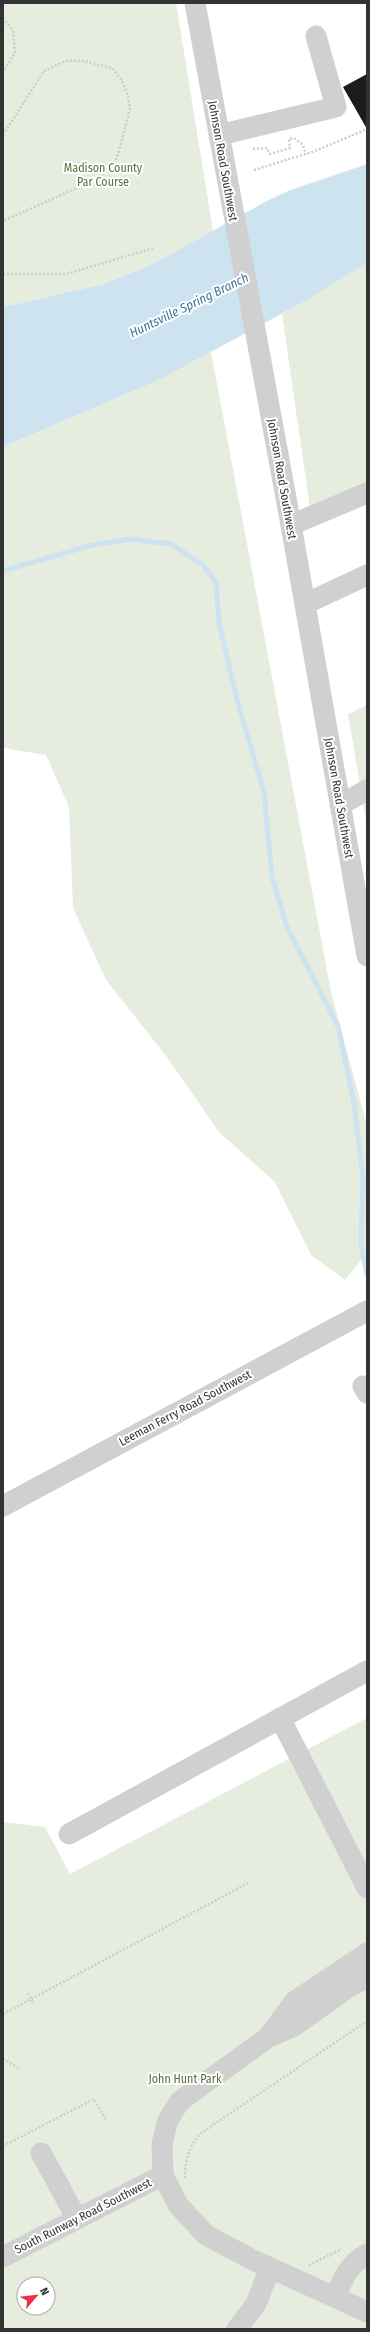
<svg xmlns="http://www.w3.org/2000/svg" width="370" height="2332" font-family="'Fira Sans Condensed',sans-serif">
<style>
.green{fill:#e6ecde;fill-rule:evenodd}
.water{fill:#cde3ef}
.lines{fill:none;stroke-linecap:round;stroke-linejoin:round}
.stream{stroke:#cde3ef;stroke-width:5}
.building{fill:#1a1a1a;filter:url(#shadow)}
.path{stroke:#cdcdcd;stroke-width:2.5;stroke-dasharray:2 2;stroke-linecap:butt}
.minor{stroke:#d0d0d0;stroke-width:21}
.labels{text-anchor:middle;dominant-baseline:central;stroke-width:4;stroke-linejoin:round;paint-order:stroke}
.street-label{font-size:12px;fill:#333;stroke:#fff}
.park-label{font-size:12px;fill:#57723d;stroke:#fff}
.water-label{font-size:13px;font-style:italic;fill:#3b779a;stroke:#fff}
</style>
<defs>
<filter id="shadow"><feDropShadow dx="4.5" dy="2.5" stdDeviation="0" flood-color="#0004"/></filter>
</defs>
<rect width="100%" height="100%" fill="#fff"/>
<path class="green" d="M3 3H176L213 231 153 264 104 284 3 307Z
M367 263V495L312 522 282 314Z
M211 352 331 992 367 1126V1253L345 1280 311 1255 275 1182 219 1132 167 1057 106 980 73 908 69 807 46 755 3 748V447L161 379Z
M367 705V826L348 714Z
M367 1718V2329H3V1822L45 1827 70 1874ZM24 2284H48V2308H24Z"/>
<path class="water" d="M367 164V263L305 301 161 379 3 447V307L104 284 153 264 265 202 288 191Z"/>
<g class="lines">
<path class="stream" d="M3 571 92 545 130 539 171 544 203 565 216 583 219 623 238 703 264 792 272 877 287 927 338 1026 354 1103 363 1178 361 1246 367 1274"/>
</g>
<path class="building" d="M367 74V129L343 87Z"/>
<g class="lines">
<path class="path" d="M3 18 13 31 15 53 3 72
M3 135 44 71 65 61H83L112 68 121 79 128 95 130 109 117 158 99 178 3 221
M253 149 267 148 270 154 290 148 289 139 294 138 303 145 306 154
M254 170 315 151 367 129
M3 274H66L154 248
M28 1993 34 2004
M3 2014 250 1882
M3 2059 20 2069
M3 2146 94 2099 106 2120
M3 2171V2172
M185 2178C185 2160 189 2146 201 2133L367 2021
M309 2265 342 2249"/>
<path class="minor" d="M195 3 291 525 367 956
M219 135 336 107 316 36
M291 525 367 493
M305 604 367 575
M340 805 367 790
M363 1386 367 1393
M3 1506 367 1311
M280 1718 367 1888
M69 1834 367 1671
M367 1977 346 1989 294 2026 267 2038 180 2101 168 2120 162 2144 163 2175 178 2205 206 2235 251 2259 367 2312
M269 2036 295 2001 367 1953
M41 2153 77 2219
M3 2257 163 2175
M335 2297C343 2278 349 2264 367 2254
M237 2329 256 2304 270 2268"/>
</g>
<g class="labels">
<g class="street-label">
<text transform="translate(223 161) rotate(80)">Johnson Road Southwest</text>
<text transform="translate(282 479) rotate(80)">Johnson Road Southwest</text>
<text transform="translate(339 798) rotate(80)">Johnson Road Southwest</text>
<text transform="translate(185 1408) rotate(-28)">Leeman Ferry Road Southwest</text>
<text transform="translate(83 2216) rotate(-27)">South Runway Road Southwest</text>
</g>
<g class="park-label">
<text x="103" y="168">Madison County<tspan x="103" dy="14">Par Course</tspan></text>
<text x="185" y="2079">John Hunt Park</text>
</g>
<g class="water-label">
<text transform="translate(189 305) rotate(-26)">Huntsville Spring Branch</text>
</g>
</g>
<rect width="370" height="2332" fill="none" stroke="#333333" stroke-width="8"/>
<g transform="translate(36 2296) rotate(62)"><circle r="19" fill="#ffffff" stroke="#adadad"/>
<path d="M0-3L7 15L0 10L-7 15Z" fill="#ed3143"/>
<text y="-6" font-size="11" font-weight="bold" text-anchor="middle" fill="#333333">N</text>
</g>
</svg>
